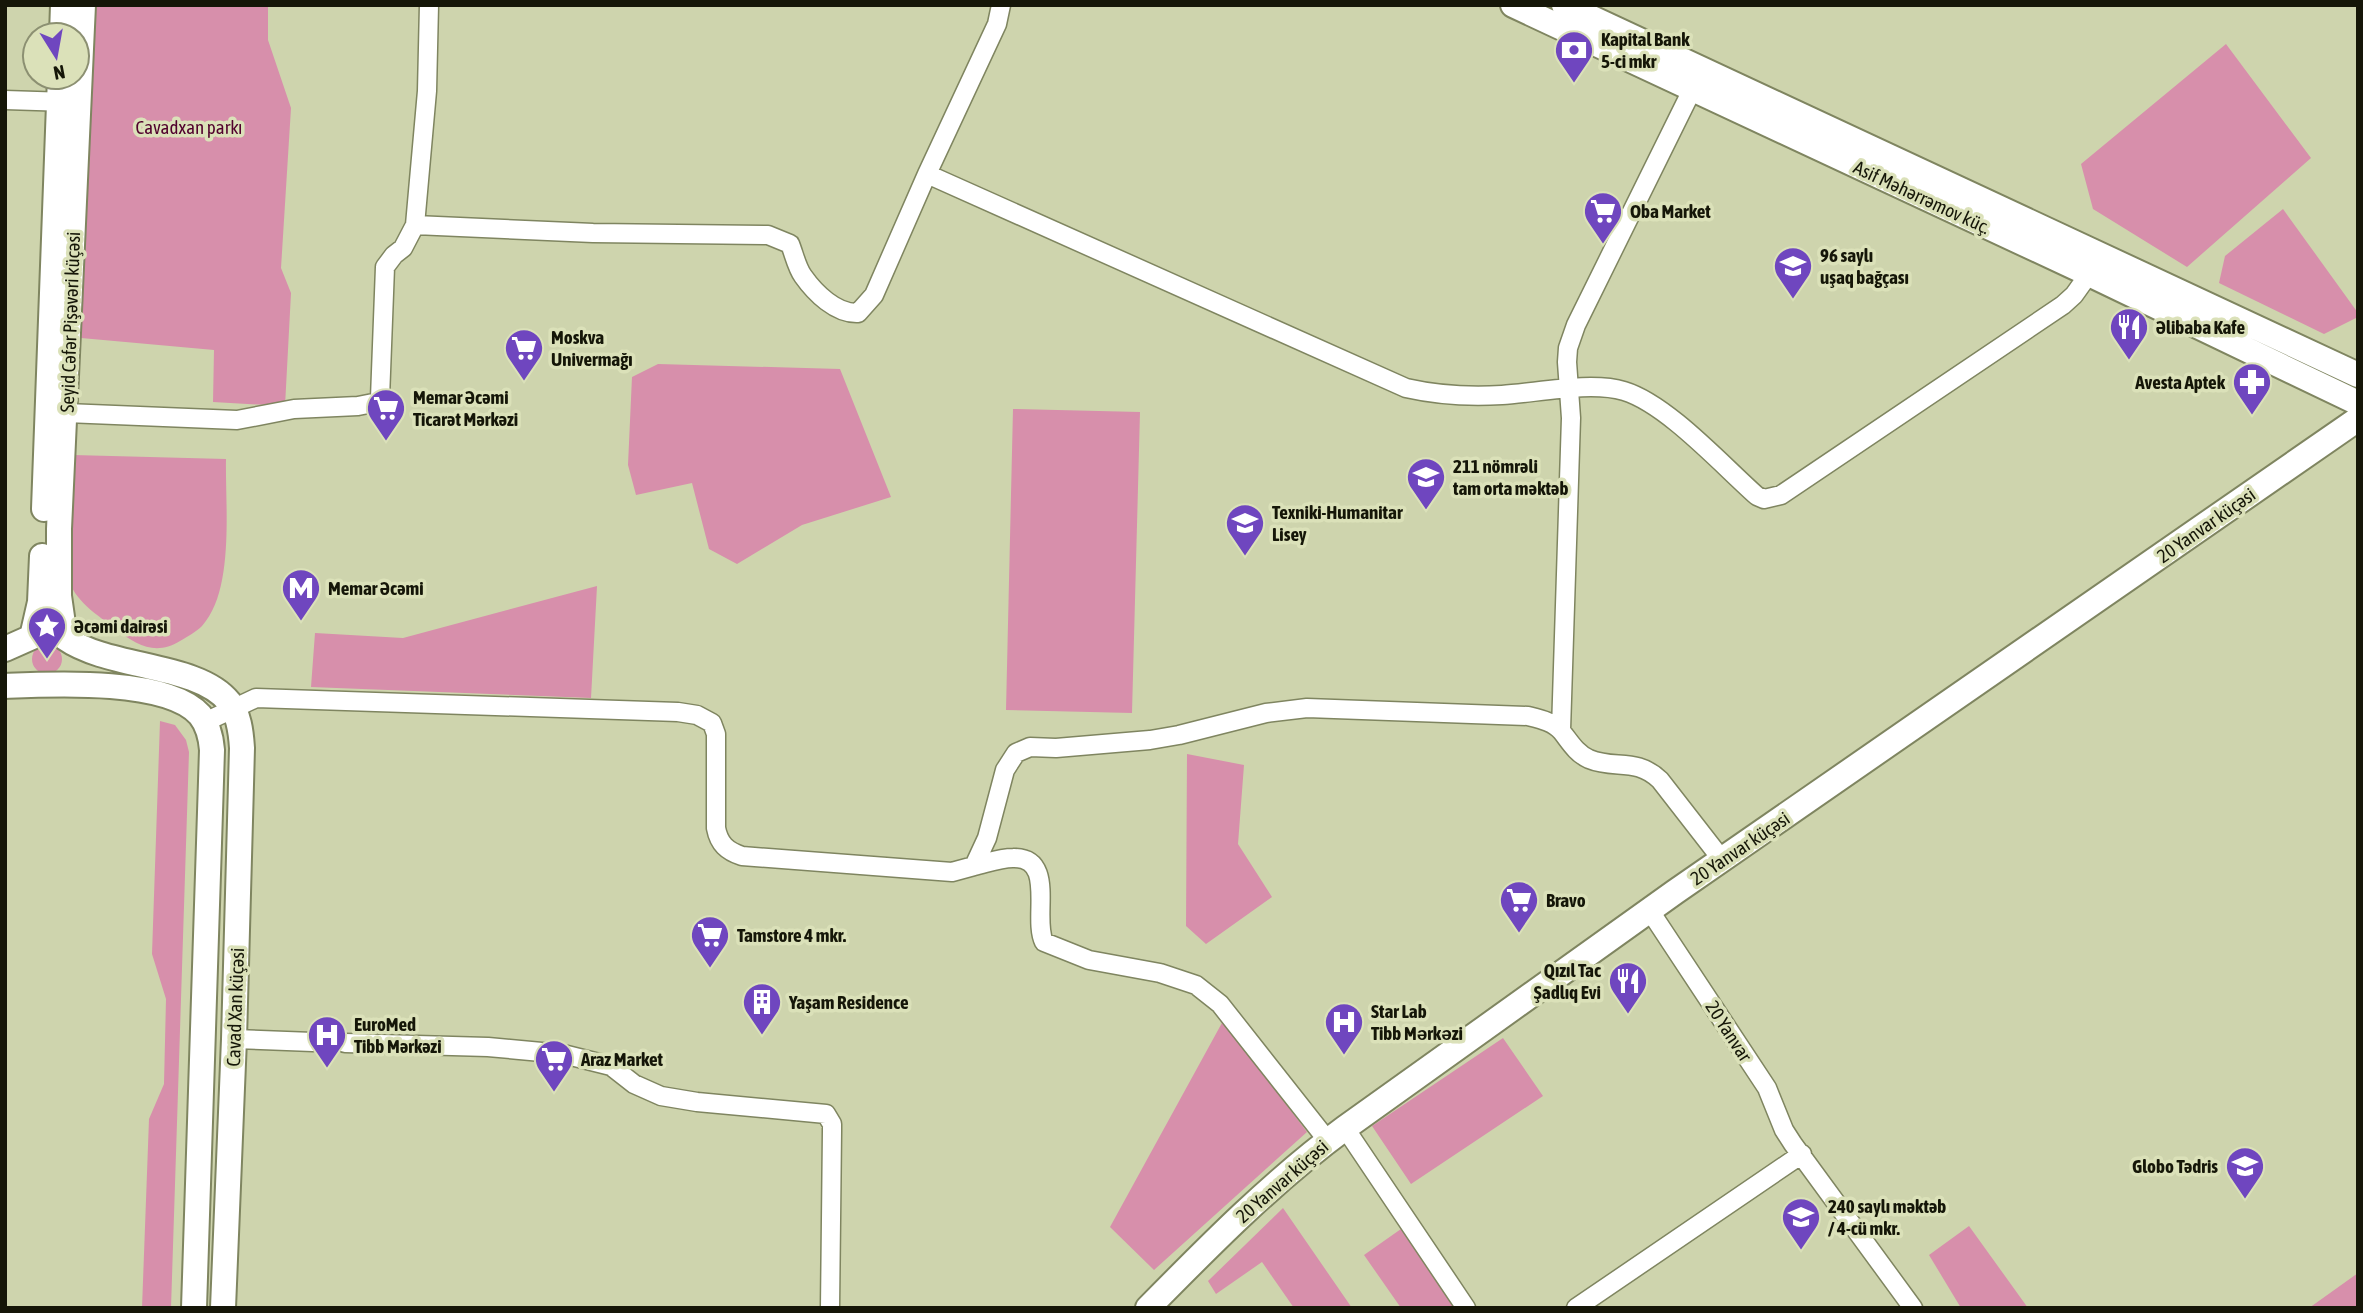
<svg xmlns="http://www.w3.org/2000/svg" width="2363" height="1313" font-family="'Asap Condensed',sans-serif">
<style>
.green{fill:#d78fab}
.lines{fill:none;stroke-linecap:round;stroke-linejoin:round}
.street-tunnel{stroke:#a9ae8c;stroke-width:18;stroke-dasharray:18 9;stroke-linecap:butt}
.street-casing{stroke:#7f8560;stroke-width:21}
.secondary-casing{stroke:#7f8560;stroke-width:28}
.street{stroke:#fff;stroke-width:18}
.secondary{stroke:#fff;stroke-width:24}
.labels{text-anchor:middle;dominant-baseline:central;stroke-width:7;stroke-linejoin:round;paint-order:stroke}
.poi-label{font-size:19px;font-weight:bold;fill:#151608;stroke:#dbe1b9;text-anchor:start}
.park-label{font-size:19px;fill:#51012d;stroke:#dbe1b9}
.street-label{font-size:19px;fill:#151608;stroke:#dbe1b9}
</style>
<rect width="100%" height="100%" fill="#ced4ad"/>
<path class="green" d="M93 5H268V40L291 108 281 268 291 293 285 406 213 402 214 350 81 338Z
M2226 44 2311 158 2187 267 2093 209 2081 164Z
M2283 209 2358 313V317L2324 334 2219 283 2225 256Z
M658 364 840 369 891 497 802 525 737 564 709 549 692 483 636 495 628 465 632 377Z
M1013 409 1140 412 1132 713 1006 710Z
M73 455 226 459C225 505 235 590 202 626 196 632 187 637 180 641 156 656 136 645 117 630 98 615 73 601 68 576Z
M597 586 591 698 311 687 315 633 403 638Z
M32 659a15 15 0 1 1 30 0a15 15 0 1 1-30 0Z
M160 721 175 725 186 740 189 752 171 1308H142L149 1119 164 1084 166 999 152 954Z
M1187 754 1244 765 1238 844 1272 897 1206 944 1186 926Z
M1223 1021 1307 1132 1154 1270 1110 1227Z
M1503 1038 1543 1096 1411 1184 1372 1126Z
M1283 1208 1352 1308H1294L1262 1262 1216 1294 1208 1281Z
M1969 1226 2028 1308H1961L1929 1255Z
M1401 1229 1454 1308H1401L1364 1255Z
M2358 1273V1308H2309Z"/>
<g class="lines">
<path class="street-tunnel" d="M313 1042 345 1043"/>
<g class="street-casing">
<path id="street" d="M1001 5 997 24 927 174 1406 388C1437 395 1470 397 1502 395 1536 393 1591 381 1624 391 1667 404 1722 465 1757 496L1764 499 1781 495 2063 305 2074 295 2089 274
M5 100 68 102
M415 225 593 233 768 235 790 244C794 254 797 268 803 276 815 293 836 314 858 313L874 295 927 174
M66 413 237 420 294 409 358 406 378 402 380 398 385 267 394 255 403 248 415 225 427 91 429 5
M205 722 256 698 678 712 697 715 712 723 716 734V828C719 844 727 851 742 856L952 872 974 866 987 838 1005 770 1016 753 1030 747 1056 748 1150 740 1179 735 1266 713 1307 708 1528 716C1540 719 1554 722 1562 732 1570 742 1576 753 1589 759 1615 770 1636 757 1660 780L1723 861
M1561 730 1571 418 1567 362 1568 348 1576 325 1692 90
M974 866C987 863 1000 858 1013 858 1057 857 1032 918 1044 942L1089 960 1160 973 1196 985 1220 1004 1328 1141
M1650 911 1767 1088 1784 1130 1793 1144 1913 1308
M234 1039 313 1042
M345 1043 488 1047 563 1054 611 1066 634 1084 661 1096 697 1102 826 1114 832 1124V1131L830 1308
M1345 1128 1466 1308
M1576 1308 1802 1154"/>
</g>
<g class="secondary-casing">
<path id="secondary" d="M83 5 59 529V596L65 638C109 669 198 663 229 702 239 714 241 732 242 748L234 1039 223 1308
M1513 5 2089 274 2358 403
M1564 5 2358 375
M62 35 63 5
M44 509 60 77
M5 649 32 637 40 602 42 556
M5 686C52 684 167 678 200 715 208 725 211 737 212 750L194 1308
M1148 1308C1210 1245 1273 1181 1345 1128L1675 892 2358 419"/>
</g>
<use href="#street" class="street"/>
<use href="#secondary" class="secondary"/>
</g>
<defs>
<g id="bank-pin" transform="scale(2.0125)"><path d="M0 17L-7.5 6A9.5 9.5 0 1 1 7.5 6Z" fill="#6f46bf" stroke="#dbe1b9"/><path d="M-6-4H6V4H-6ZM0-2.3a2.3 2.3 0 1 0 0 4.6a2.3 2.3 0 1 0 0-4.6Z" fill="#fff"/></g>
<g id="supermarket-pin" transform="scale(2.0125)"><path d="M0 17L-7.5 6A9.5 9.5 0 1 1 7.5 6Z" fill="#6f46bf" stroke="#dbe1b9"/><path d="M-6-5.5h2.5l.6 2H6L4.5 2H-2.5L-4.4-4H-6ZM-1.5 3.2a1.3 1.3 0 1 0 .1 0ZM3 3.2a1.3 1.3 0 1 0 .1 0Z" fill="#fff"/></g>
<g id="school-pin" transform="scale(2.0125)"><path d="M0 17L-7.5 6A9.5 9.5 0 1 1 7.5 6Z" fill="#6f46bf" stroke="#dbe1b9"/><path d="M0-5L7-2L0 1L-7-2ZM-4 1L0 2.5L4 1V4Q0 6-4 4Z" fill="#fff"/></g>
<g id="restaurant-pin" transform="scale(2.0125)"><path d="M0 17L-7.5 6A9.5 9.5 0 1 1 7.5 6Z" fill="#6f46bf" stroke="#dbe1b9"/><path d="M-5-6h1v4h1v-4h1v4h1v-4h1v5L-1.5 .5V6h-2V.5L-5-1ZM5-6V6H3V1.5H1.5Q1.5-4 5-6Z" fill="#fff"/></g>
<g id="pharmacy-pin" transform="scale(2.0125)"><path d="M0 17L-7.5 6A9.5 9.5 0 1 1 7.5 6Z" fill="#6f46bf" stroke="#dbe1b9"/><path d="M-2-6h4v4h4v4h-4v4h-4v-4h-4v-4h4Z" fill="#fff"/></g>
<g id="metro-pin" transform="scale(2.0125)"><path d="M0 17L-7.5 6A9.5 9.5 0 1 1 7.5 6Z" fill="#6f46bf" stroke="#dbe1b9"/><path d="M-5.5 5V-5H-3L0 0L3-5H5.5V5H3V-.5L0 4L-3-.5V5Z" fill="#fff"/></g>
<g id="sight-pin" transform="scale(2.0125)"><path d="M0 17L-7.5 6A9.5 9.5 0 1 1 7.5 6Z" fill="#6f46bf" stroke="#dbe1b9"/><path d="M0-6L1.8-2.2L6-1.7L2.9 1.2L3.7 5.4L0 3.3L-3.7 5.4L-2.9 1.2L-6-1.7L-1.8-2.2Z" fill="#fff"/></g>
<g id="building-pin" transform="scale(2.0125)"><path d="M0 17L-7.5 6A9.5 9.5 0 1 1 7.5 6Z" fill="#6f46bf" stroke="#dbe1b9"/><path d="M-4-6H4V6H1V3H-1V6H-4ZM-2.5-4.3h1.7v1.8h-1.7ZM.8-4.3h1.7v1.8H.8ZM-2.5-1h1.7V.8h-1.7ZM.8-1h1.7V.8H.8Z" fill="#fff"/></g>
<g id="hospital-pin" transform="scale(2.0125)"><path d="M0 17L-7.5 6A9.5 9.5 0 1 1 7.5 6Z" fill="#6f46bf" stroke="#dbe1b9"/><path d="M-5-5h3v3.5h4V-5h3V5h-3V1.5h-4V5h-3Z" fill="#fff"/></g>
<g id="university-pin" transform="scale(2.0125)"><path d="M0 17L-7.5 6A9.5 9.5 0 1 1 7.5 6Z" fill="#6f46bf" stroke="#dbe1b9"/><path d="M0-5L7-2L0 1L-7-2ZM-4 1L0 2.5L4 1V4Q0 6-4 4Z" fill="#fff"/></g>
</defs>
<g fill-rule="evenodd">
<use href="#bank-pin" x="1574" y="50"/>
<use href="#supermarket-pin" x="1603" y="211"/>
<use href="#school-pin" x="1793" y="266"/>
<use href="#restaurant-pin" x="2129" y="327"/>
<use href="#supermarket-pin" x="524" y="348"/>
<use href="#pharmacy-pin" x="2252" y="382"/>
<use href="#supermarket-pin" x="386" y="408"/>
<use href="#school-pin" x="1426" y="477"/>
<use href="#school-pin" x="1245" y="523"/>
<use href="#metro-pin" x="301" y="588"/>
<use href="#sight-pin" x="47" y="626"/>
<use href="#supermarket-pin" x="1519" y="900"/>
<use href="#supermarket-pin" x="710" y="935"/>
<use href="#restaurant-pin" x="1628" y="981"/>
<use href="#building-pin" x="762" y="1002"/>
<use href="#hospital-pin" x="1344" y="1022"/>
<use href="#hospital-pin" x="327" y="1035"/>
<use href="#supermarket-pin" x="554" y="1059"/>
<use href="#university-pin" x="2245" y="1166"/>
<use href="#school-pin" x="1801" y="1217"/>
</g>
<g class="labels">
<g class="poi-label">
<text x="1601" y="39">Kapital Bank<tspan x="1601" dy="22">5-ci mkr</tspan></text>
<text x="1630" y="211">Oba Market</text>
<text x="1820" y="255">96 saylı<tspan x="1820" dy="22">uşaq bağçası</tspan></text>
<text x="2156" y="327">Əlibaba Kafe</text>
<text x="551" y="337">Moskva<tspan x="551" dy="22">Univermağı</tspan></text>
<text x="2225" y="382" text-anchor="end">Avesta Aptek</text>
<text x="413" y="397">Memar Əcəmi<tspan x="413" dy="22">Ticarət Mərkəzi</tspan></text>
<text x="1453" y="466">211 nömrəli<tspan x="1453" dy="22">tam orta məktəb</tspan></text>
<text x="1272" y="512">Texniki-Humanitar<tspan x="1272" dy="22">Lisey</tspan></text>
<text x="328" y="588">Memar Əcəmi</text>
<text x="74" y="626">Əcəmi dairəsi</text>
<text x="1546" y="900">Bravo</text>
<text x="737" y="935">Tamstore 4 mkr.</text>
<text x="1601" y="970" text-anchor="end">Qızıl Tac<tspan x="1601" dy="22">Şadlıq Evi</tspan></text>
<text x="789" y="1002">Yaşam Residence</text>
<text x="1371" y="1011">Star Lab<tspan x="1371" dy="22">Tibb Mәrkәzi</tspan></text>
<text x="354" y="1024">EuroMed<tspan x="354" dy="22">Tibb Mərkəzi</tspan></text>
<text x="581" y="1059">Araz Market</text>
<text x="2218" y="1166" text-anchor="end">Globo Tədris</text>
<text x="1828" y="1206">240 saylı məktəb<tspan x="1828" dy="22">/ 4-cü mkr.</tspan></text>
</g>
<g class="park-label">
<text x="189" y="127">Cavadxan parkı</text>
</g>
<g class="street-label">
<text transform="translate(1922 197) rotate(25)">Asif Məhərrəmov küç.</text>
<text transform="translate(70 322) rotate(-88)">Seyid Cəfər Pişəvəri küçəsi</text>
<text transform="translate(2206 525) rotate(-35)">20 Yanvar küçəsi</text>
<text transform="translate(1740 848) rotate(-34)">20 Yanvar küçəsi</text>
<text transform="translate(235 1007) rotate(-88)">Cavad Xan küçəsi</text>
<text transform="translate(1729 1031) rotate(57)">20 Yanvar</text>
<text transform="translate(1282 1181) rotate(-41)">20 Yanvar küçəsi</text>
</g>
</g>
<rect width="2363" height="1313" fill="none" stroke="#151608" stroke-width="14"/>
<g transform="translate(56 56) rotate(169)"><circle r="33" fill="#dbe1b9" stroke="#8c9072" stroke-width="2"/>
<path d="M0-5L12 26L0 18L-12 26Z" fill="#6f46bf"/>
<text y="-10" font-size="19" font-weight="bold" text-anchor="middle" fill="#151608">N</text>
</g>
</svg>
